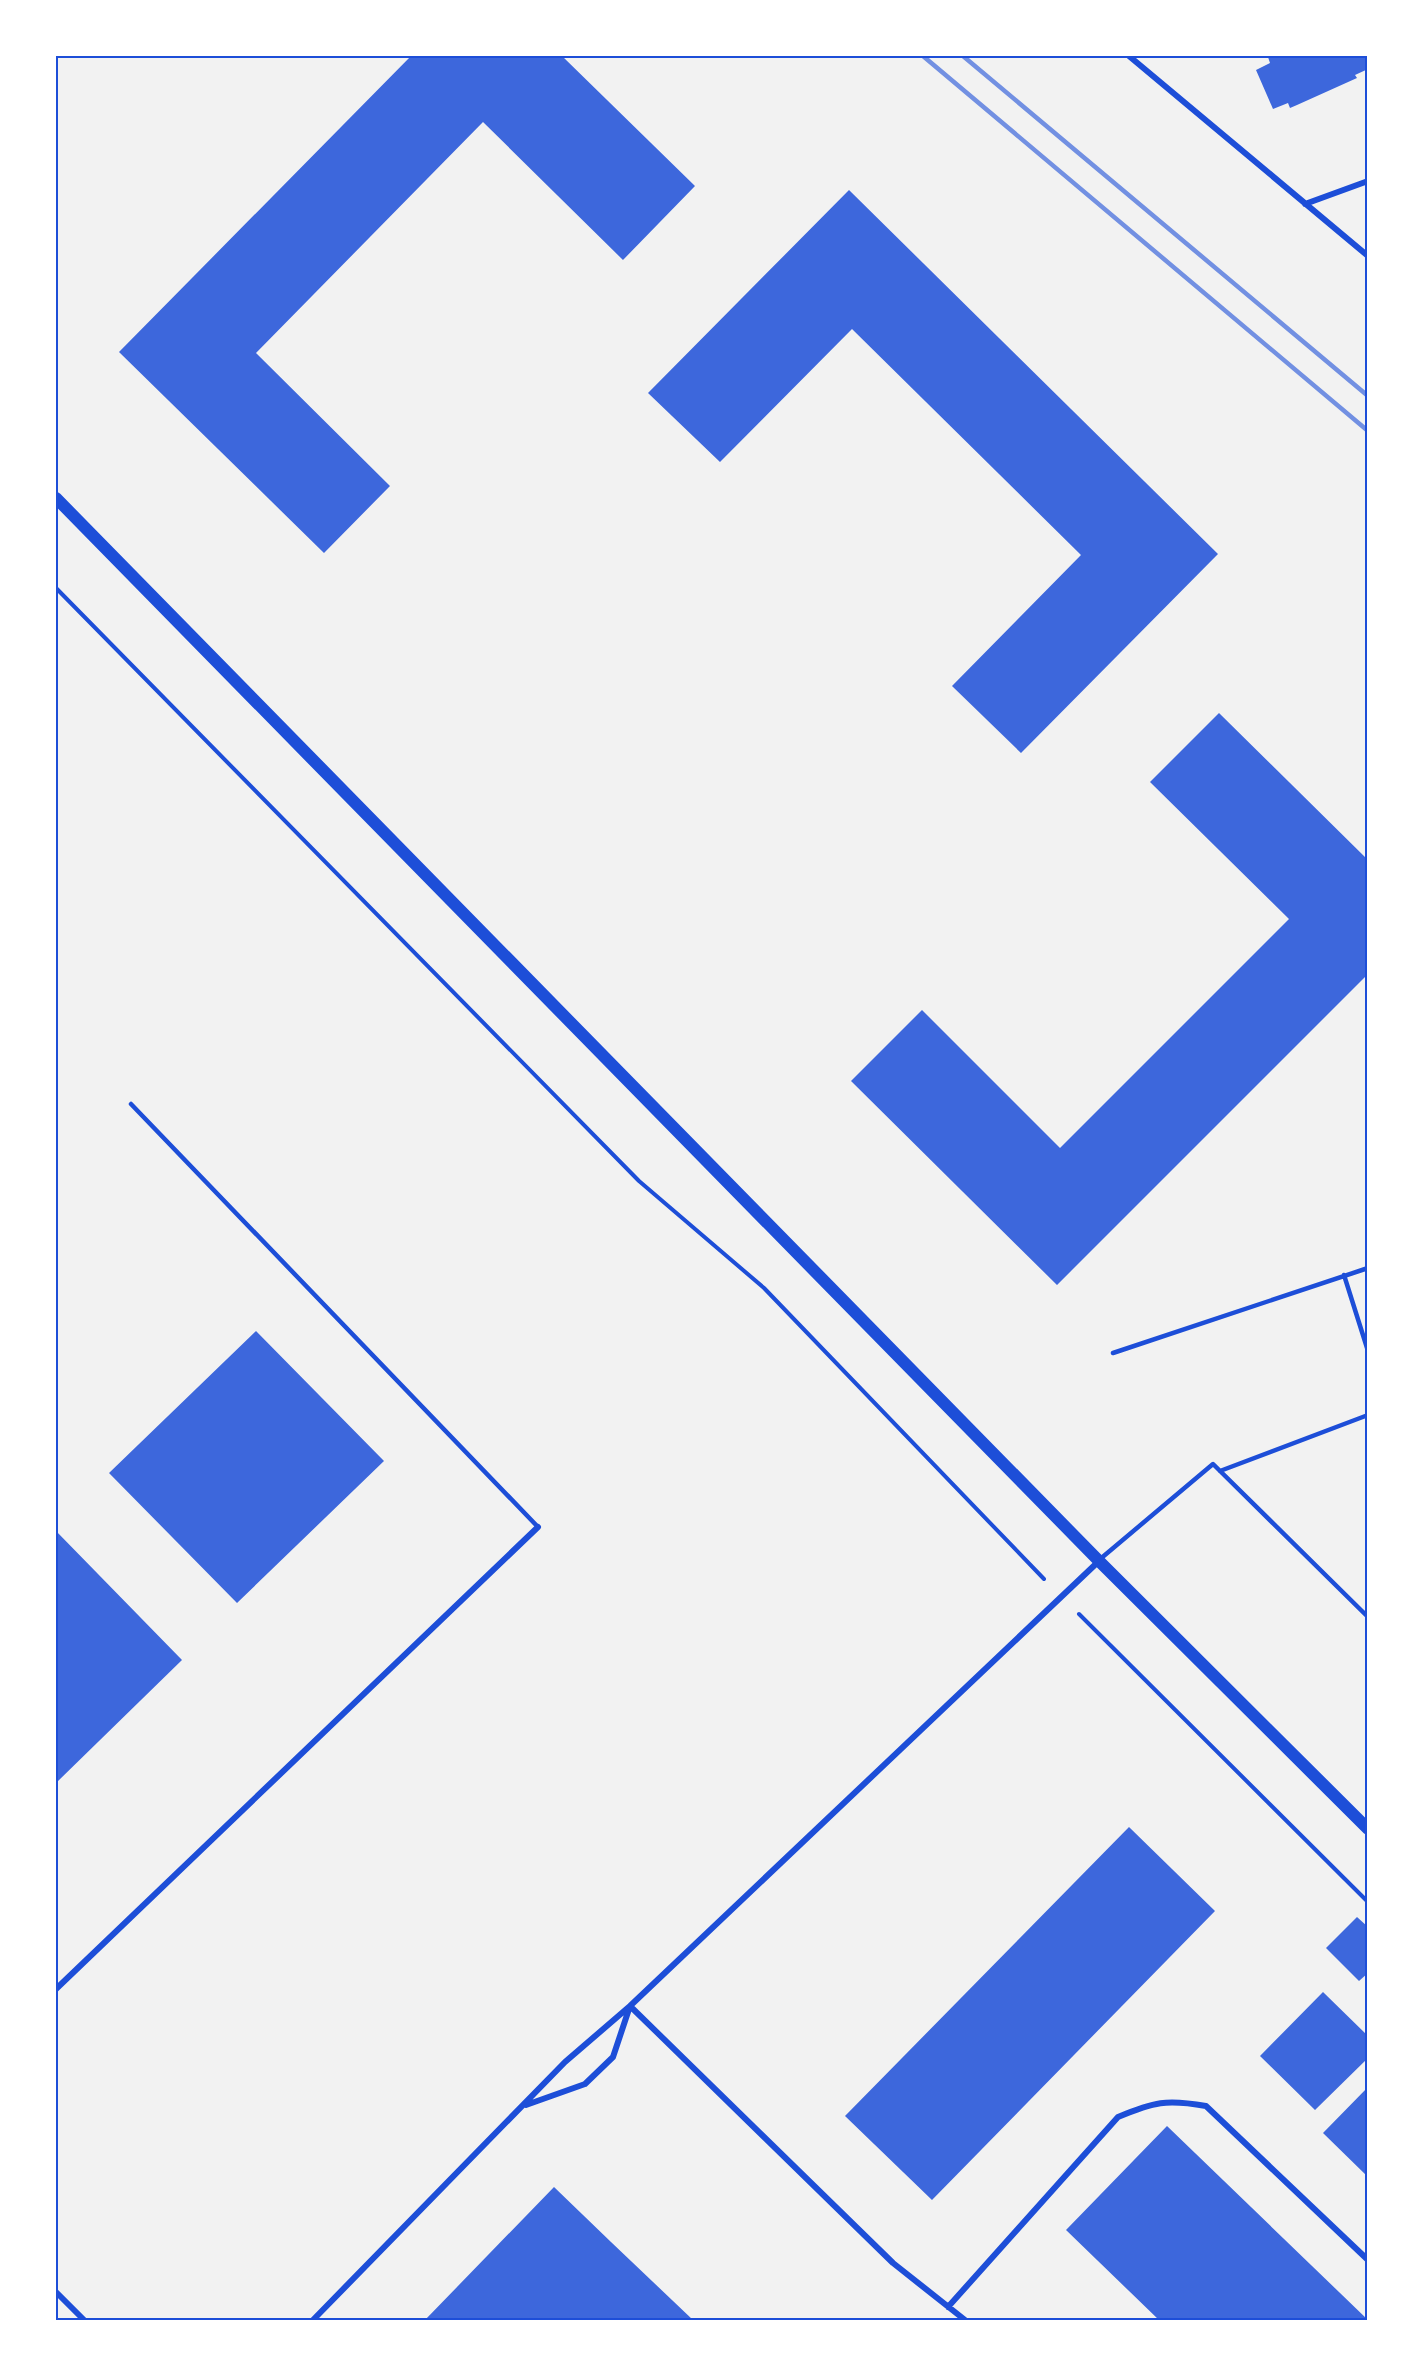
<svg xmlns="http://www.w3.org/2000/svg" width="1423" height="2376" font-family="Commissioner,sans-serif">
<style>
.building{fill:#3d67dc}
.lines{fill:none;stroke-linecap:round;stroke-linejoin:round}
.path{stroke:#1d4ed8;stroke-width:4}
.service{stroke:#1d4ed8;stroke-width:4.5}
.minor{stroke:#1d4ed8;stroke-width:6}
.secondary{stroke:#1d4ed8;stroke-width:12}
.rail{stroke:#7290e2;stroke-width:4.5}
.neatline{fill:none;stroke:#1d4ed8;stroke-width:2}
</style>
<rect width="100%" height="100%" fill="#f2f2f2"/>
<path class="building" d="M411 56H562L695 186 623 260 483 122 256 353 390 486 324 553 119 352Z
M1272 56H1365L1368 69 1355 75 1357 78 1297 105 1290 108 1288 103 1273 109 1256 70 1270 63 1268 57Z
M849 190 1218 554 1021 753 952 686 1081 555 852 329 720 462 648 393Z
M1219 713 1368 860V974L1057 1285 851 1081 922 1010 1060 1148 1289 919 1150 782Z
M256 1331 384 1461 237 1603 109 1473Z
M56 1531 182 1660 56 1783Z
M1129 1827 1215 1911 932 2200 845 2116Z
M1357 1917 1368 1927V1973L1359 1981 1326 1948Z
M1323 1992 1368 2036V2058L1315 2110 1260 2056Z
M1368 2087V2177L1323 2133Z
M1167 2126 1368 2320H1159L1066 2230Z
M554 2187 611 2242 693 2320H425Z"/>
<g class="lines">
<path class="path" d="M56 588 639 1181 764 1288 1044 1579
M1079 1614 1368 1902"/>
<path class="service" d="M131 1104 538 1527
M1344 1275 1368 1351
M1113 1353 1368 1268
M1220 1471 1368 1415
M1099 1560 1213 1464 1368 1617"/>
<path class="minor" d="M1129 56 1368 256
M1305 204 1368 181
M56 1989 538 1527
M630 2006 893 2263 965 2320
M526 2105 585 2084 613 2057 630 2006
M56 2292 84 2320
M948 2307 1118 2117C1154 2102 1166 2099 1206 2106L1368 2260
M313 2320 565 2062 630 2006 1099 1561"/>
<path class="secondary" d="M56 498 1099 1561 1368 1829"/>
<path class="rail" d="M923 56 1368 431
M963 56 1368 396"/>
</g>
<rect width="1423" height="2376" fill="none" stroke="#ffffff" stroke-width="114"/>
<rect x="57" y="57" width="1309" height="2262" class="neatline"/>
</svg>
